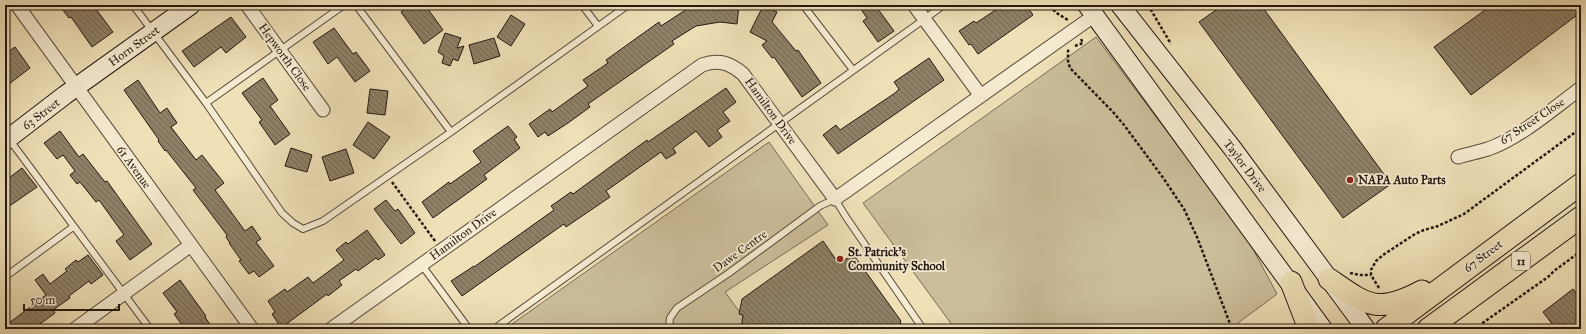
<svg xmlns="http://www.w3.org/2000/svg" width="1586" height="334" font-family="'IM FELL Great Primer',serif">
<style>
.green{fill:#ccbe9b;stroke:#786b56}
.building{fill:url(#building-back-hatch);stroke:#241810}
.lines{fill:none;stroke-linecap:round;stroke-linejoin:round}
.lane-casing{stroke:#574a3a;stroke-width:8}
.street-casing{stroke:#574a3a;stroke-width:15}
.secondary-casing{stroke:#241810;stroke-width:20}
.primary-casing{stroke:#241810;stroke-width:23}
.path{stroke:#241810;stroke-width:2.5;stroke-dasharray:3 2;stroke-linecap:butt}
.lane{stroke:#f5ebd1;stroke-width:6}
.street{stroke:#f5ebd1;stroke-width:13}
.secondary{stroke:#f5ebd1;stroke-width:18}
.primary{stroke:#efe0b8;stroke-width:21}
.poi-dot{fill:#8f2418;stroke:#f5ebd1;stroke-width:1.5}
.labels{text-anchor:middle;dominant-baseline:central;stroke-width:3.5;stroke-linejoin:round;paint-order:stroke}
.shield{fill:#f5ebd1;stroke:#63574a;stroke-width:1}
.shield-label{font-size:11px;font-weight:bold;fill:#241810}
.street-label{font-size:12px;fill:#241810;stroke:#f5ebd1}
.poi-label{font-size:12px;font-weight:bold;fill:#241810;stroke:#f5ebd1;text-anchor:start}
</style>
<defs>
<pattern id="building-back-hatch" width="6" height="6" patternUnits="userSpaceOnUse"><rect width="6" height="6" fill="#8e8067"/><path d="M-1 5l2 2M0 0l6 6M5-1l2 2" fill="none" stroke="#746853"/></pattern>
</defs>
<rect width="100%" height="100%" fill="#efe0b8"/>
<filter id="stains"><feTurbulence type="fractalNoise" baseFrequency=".005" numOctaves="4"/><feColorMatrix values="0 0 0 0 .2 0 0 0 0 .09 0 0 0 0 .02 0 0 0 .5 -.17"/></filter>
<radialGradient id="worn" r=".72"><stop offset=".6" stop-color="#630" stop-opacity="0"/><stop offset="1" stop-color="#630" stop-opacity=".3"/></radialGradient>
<path class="green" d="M1096 37 1247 238 1277 294 1238 323 1241 329H955L863 203Z
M769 142 828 225 725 292 752 329H505Z"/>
<path class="building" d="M59 5H93L113 32 92 47 71 17 69 18Z
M402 5H425L443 30 424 44 401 12 405 9Z
M706 5H739L737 24 720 22 696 26 672 41 674 44 588 104 590 107 568 123 548 136 545 132 538 137 529 124 550 109 552 112 588 86 583 80 608 63 606 60 659 22 661 26 687 9 706 6Z
M858 5H875L894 31 878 42 863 21 867 18Z
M1003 5H1026L1033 15 978 54 971 44 969 45 959 31 974 21 976 23Z
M1223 5H1261L1391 184 1343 218 1199 22Z
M1492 5H1581V12L1471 95 1434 47Z
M763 6 777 12 772 22 796 51 798 50 821 83 802 97 774 57 772 58 762 45 767 41 750 32Z
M511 15 525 24 511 46 497 37Z
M231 17 246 37 226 53 221 47 194 67 182 51Z
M334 28 353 54 356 52 370 71 355 82 337 57 328 64 313 42Z
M445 33 461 38 457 48 464 46 458 61 453 59 450 66 442 63 444 56 438 52Z
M494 38 500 56 474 64 469 45Z
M15 47 30 68 5 87V54Z
M929 58 944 80 838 154 823 135 836 125 840 130 895 93 899 89 894 82Z
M263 78 278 100 270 106 290 134 275 145 259 122 262 120 242 93Z
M138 80 160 113 167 108 177 123 171 127 196 160 202 155 224 183 215 190 245 231 252 226 261 239 256 242 274 266 259 277 254 271 249 274 239 261 241 260 229 243H230L226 237 227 235 193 190 196 188 166 150 165 151 158 141 159 140 124 90Z
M726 88 736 102 723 112 730 121 717 130 722 137 709 147 696 131 673 148 676 153 666 159 661 152 606 191 610 197 566 227 564 224 462 296 451 281 474 266V267L554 210 551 206 571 192 573 194 647 140 648 142Z
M370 89 388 91 385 115 367 113Z
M368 122 390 137 374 159 353 145Z
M508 126 517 137 514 139 520 148 484 175 487 179 433 218 422 202 449 182 450 184 481 162 473 151Z
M60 131 79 157 83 154 105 182 107 181 152 244 130 260 116 241 124 235 99 200 96 202 80 182 77 184 70 175 75 171 63 155 57 159 44 143Z
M291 148 312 155 307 172 285 166Z
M346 149 354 173 330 181 322 157Z
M22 168 37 187 5 209V181Z
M386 200 395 211 398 209 415 233 401 244 374 209Z
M367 230 385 255 378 260 376 258 358 271 356 269 339 281 342 285 328 296 327 294 281 328 272 314 275 312 268 301 285 289 287 292 308 277 313 283 344 260 336 250 346 242 348 244Z
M823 241 839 264 853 254 901 321 900 322 905 329H741L743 315 739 314 742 299Z
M88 255 103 275 91 284 89 281 69 296 70 298 53 310 55 313 33 329H5V326L46 295 35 280 43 274 50 284 67 271 65 269 76 260 78 262Z
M180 280 206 316 205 317 213 329H185L174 314 177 312 163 293Z
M1573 289 1581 300V329H1556L1543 312Z"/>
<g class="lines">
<g class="lane-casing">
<path id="lane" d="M133 5 206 103 282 213 293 223 303 229 323 221 451 132 628 5
M356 5 451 132
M582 5 598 26
M803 5 853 70
M206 103 344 5
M9 139 150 329
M421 264 469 329
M5 277 73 227
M494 329 944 5
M669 329 670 318 677 308 729 273 820 206 835 199 846 217 923 329"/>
</g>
<g class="street-casing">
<path id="street" d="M17 5 252 329
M247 5 323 110
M914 5 981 96
M1458 157C1468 154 1478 152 1488 149 1520 138 1554 108 1581 88
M75 329 191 245
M331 329 702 65C719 59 730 63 743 74L835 199 1095 15"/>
</g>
<g class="secondary-casing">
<path id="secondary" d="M1087 5 1323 329
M1120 5 1233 149 1366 329
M5 141 65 95 191 5"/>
</g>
<g class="primary-casing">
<path id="primary" d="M1329 279C1367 305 1377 315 1422 291
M1291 282 1309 329
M1386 329 1581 184
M1428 329 1581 217"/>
</g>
<path class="path" d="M1051 5 1055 12 1068 20
M1148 5 1171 44
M1075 46 1083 43 1081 39
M1069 50 1068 51V61L1070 68 1113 112 1124 125 1164 179 1184 209 1197 237 1232 329
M392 182 435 241
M1350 273 1360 275H1371
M1379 288 1371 275V270L1376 261 1383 255 1415 234 1424 230 1438 226 1464 214 1581 128
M1474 329 1548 277 1554 271 1581 251"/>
<use href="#lane" class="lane"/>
<use href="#street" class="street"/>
<use href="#secondary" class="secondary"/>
<use href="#primary" class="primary"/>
</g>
<g class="poi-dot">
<circle cx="1350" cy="180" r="4"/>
<circle cx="840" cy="259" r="4"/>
</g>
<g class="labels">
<rect class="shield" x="1512" y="252" width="18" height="18" rx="3"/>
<g class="shield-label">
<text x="1521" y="261">11</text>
</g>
<g class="street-label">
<text transform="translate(134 46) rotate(-36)">Horn Street</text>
<text transform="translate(285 57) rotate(54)">Hepworth Close</text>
<text transform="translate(771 111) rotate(54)">Hamilton Drive</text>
<text transform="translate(41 114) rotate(-37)">63 Street</text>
<text transform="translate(1532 121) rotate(-33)">67 Street Close</text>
<text transform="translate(1245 166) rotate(53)">Taylor Drive</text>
<text transform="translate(134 167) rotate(54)">61 Avenue</text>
<text transform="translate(463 234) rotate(-36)">Hamilton Drive</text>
<text transform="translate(740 251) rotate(-36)">Dawe Centre</text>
<text transform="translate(1483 256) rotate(-37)">67 Street</text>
</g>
<g class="poi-label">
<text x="1358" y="180">NAPA Auto Parts</text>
<text x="848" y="252">St. Patrick's<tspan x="848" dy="14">Community School</tspan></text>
</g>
</g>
<rect width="1586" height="334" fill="none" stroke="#efe0b8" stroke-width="20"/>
<rect x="6" y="6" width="1574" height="322" fill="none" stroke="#241810" stroke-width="2"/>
<rect x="10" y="10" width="1566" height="314" fill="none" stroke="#241810"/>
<path d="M24 304v6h95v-6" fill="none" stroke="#241810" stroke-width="2"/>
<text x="30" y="304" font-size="12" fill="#241810" stroke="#f5ebd1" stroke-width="3" paint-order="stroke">50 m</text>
<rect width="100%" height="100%" filter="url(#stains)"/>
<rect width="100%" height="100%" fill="url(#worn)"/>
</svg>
